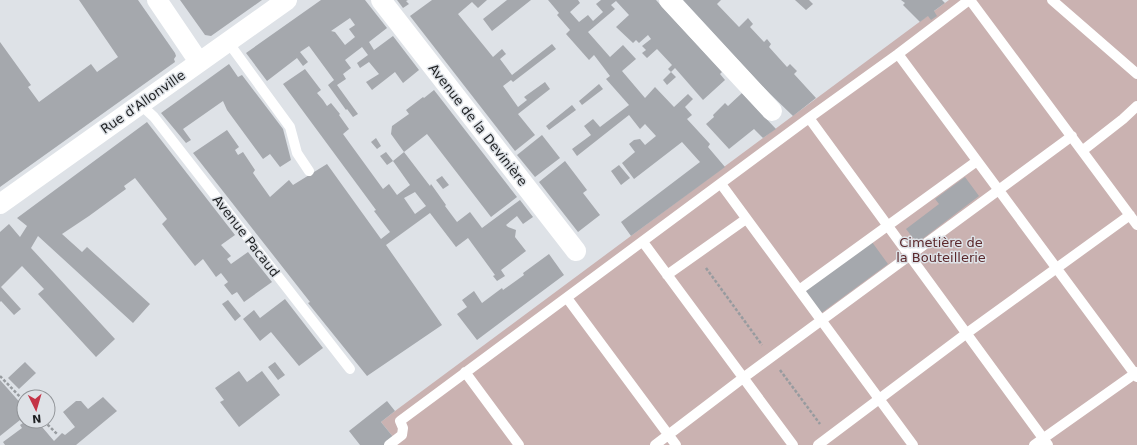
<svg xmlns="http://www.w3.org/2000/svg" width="1137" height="445" font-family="'DejaVu Sans',sans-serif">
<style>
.green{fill:#cab2b1}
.building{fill:#a5a8ad;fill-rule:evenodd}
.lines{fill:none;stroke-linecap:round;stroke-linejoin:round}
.path{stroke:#979b9f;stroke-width:2.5;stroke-dasharray:3 2;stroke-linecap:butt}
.service{stroke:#fff;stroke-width:10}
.minor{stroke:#fff;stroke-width:20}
.labels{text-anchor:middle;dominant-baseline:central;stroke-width:3;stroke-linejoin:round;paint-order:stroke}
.street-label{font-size:13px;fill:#1e2022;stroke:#dee2e7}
.park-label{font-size:13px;fill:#5b292c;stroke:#dee2e7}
</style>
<rect width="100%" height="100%" fill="#dee2e7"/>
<path class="green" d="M949 0H1137V445H385L394 438 381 422 395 411Z"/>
<path class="building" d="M79 0H138L175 53 176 56 174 59 175 62 0 187V42L31 85 28 87 39 102 91 64 97 72 118 57Z
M180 0H262L211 36 205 35Z
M321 0H365L387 28 369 42 374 50 393 36 419 70 403 83 395 72 372 90 366 82 379 74 369 62 360 68 357 63 368 55 362 47 345 60 351 68 343 74 346 79 337 85 358 114 353 117 347 109 346 110 328 85 334 80 309 46 300 52 308 62 303 66 297 58 267 81 246 53ZM350 18 355 25 349 29 355 37 345 45 335 32 331 31Z
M397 0H408L406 1 409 4 403 8Z
M432 0H487L478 8 472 2 458 14 493 57 502 49 506 54 500 59 512 75 552 44 556 49 513 82 511 80 503 86 518 107 527 100 524 97 545 82 550 89 518 114 535 135 515 151 410 16Z
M507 0H531L492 31 483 19Z
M548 0H578L580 3 570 12 579 22 588 15 593 21 603 12 596 4 601 0H656L722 72 720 74 725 80 703 100 675 68 671 72 668 69 672 65 657 49 647 58 642 53 646 50 642 46 651 39 648 35 639 43 636 40 633 43 616 27 629 15 616 1 611 5 615 9 588 32 610 57 623 45 636 59 622 71 645 98 655 87 674 107 688 94 693 99 685 107 692 115 687 119 710 144 708 147 725 167 631 236 621 222 700 162 682 142 634 179 622 163 635 152 629 144 634 140 640 139 645 145 656 136 645 124 640 129 629 115 577 156 572 149 591 135 584 126 593 119 600 127 629 105 606 79 610 76 594 55 589 60 566 34 570 30 557 15 559 13Z
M683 0H721L717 4 739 27 748 18 753 24 750 27 764 42 767 39 771 44 769 47 787 67 790 64 797 71 794 74 816 98 793 116 765 89Z
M795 0H809L813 4 806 10Z
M901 0H942L945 3 934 11 937 16 931 20 928 16 920 22 903 5 905 3Z
M229 64 238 77 242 75 283 129 291 160 280 167 270 154 263 159 227 110 223 101 183 129 191 140 186 143 161 113Z
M305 69 321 90 317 93 323 100 327 106 331 103 340 114 339 115 349 129 343 134 383 189 389 184 397 195 410 185 393 161 404 152 430 186 431 184 446 205 445 206 457 222 470 212 482 228 520 200 533 217 523 224 517 216 506 225 508 227 516 230 515 237 526 251 501 270 505 276 497 281 493 276 495 275 468 238 456 247 430 213 386 245 442 325 367 376 308 303 310 302 193 153 227 130 239 147 235 150 238 155 243 152 255 170 253 173 270 197 289 180 293 185 327 164 381 239 390 232 374 211 376 210 283 84ZM415 192 426 206 415 214 404 198Z
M671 72 676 77 667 85 663 80Z
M599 84 603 89 582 105 579 101Z
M434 90 517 197 491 217 427 134 404 152 391 134 392 126 409 114 406 110 423 97 424 98Z
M742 93 776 129 763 138 754 129 729 149 706 124 714 117 713 115 725 103 728 106Z
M572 105 576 110 549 130 546 126Z
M147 122 235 235 221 245 231 256 227 259 231 264 248 252 272 282 244 302 237 292 232 295 224 285 228 282 221 273 216 277 203 259 195 266 162 224 167 219 135 178 124 186 126 189 89 216 62 234 82 252 87 247 150 304 133 323 38 236 31 248 115 339 96 357 38 294 44 289 22 266 1 287 21 309 14 315 1 301 0 302V232L9 224 20 237 27 226 17 218Z
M542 135 560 158 535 177 517 155Z
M376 138 381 146 377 149 371 142Z
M386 152 393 161 387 165 380 156Z
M565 161 587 190 583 193 600 215 578 232 539 182Z
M619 165 630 178 621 185 611 171Z
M442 176 449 185 443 189 436 180Z
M965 177 979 196 917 243 906 229 939 204 935 199Z
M872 242 888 264 820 314 804 292Z
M549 254 564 275 477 340 457 314 467 307 462 300 474 291 482 303 502 288 503 290 524 275 523 273Z
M285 299 323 348 299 366 271 332 260 341 243 319 254 310 260 318Z
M228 300 241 316 235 321 222 304Z
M25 362 36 373 19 389 8 378Z
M275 362 285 375 278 380 268 367Z
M239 371 247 382 262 371 280 395 239 427 220 402 224 400 215 388Z
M0 380 24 407V421H37L54 441 62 433 65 435 75 427 63 412 76 401H81L88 409 103 397 117 411 76 445H5L3 442 22 428 20 425 23 423 20 420 0 436Z
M387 401 395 411 381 422 394 438 385 445H360L349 431Z"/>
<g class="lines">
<path class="path" d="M706 268 762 345
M780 370 820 424
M0 376 24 401
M44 421 57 434"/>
<path class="service" d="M970 0 1137 225
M1052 0 1137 74
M228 42 290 127 297 153 309 171
M898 54 1137 377
M140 104 154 117 350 369
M809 118 1048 445
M1082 151 1123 119 1137 106
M721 184 913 445
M643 242 793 445
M667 275 746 219
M799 290 977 161
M567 298 676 445
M465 372 519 445
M389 445 402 435 403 428 400 421 809 118 898 54 969 0
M655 445 743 378 1072 136
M818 445 967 333 1130 215
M1034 445 1137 372"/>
<path class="minor" d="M157 0 199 62
M381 0 576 251
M669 0 772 111
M0 204 287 0"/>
</g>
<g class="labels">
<g class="street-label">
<text transform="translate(143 102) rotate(-35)">Rue d'Allonville</text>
<text transform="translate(478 125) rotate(52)">Avenue de la Devinière</text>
<text transform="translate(246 236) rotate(52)">Avenue Pacaud</text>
</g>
<g class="park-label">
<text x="941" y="242">Cimetière de<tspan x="941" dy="15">la Bouteillerie</tspan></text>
</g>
</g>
<g transform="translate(36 409) rotate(175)"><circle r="19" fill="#dee2e7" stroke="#919498"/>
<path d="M0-3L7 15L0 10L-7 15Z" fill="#c43447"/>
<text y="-6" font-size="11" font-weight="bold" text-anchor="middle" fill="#1e2022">N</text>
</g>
</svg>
